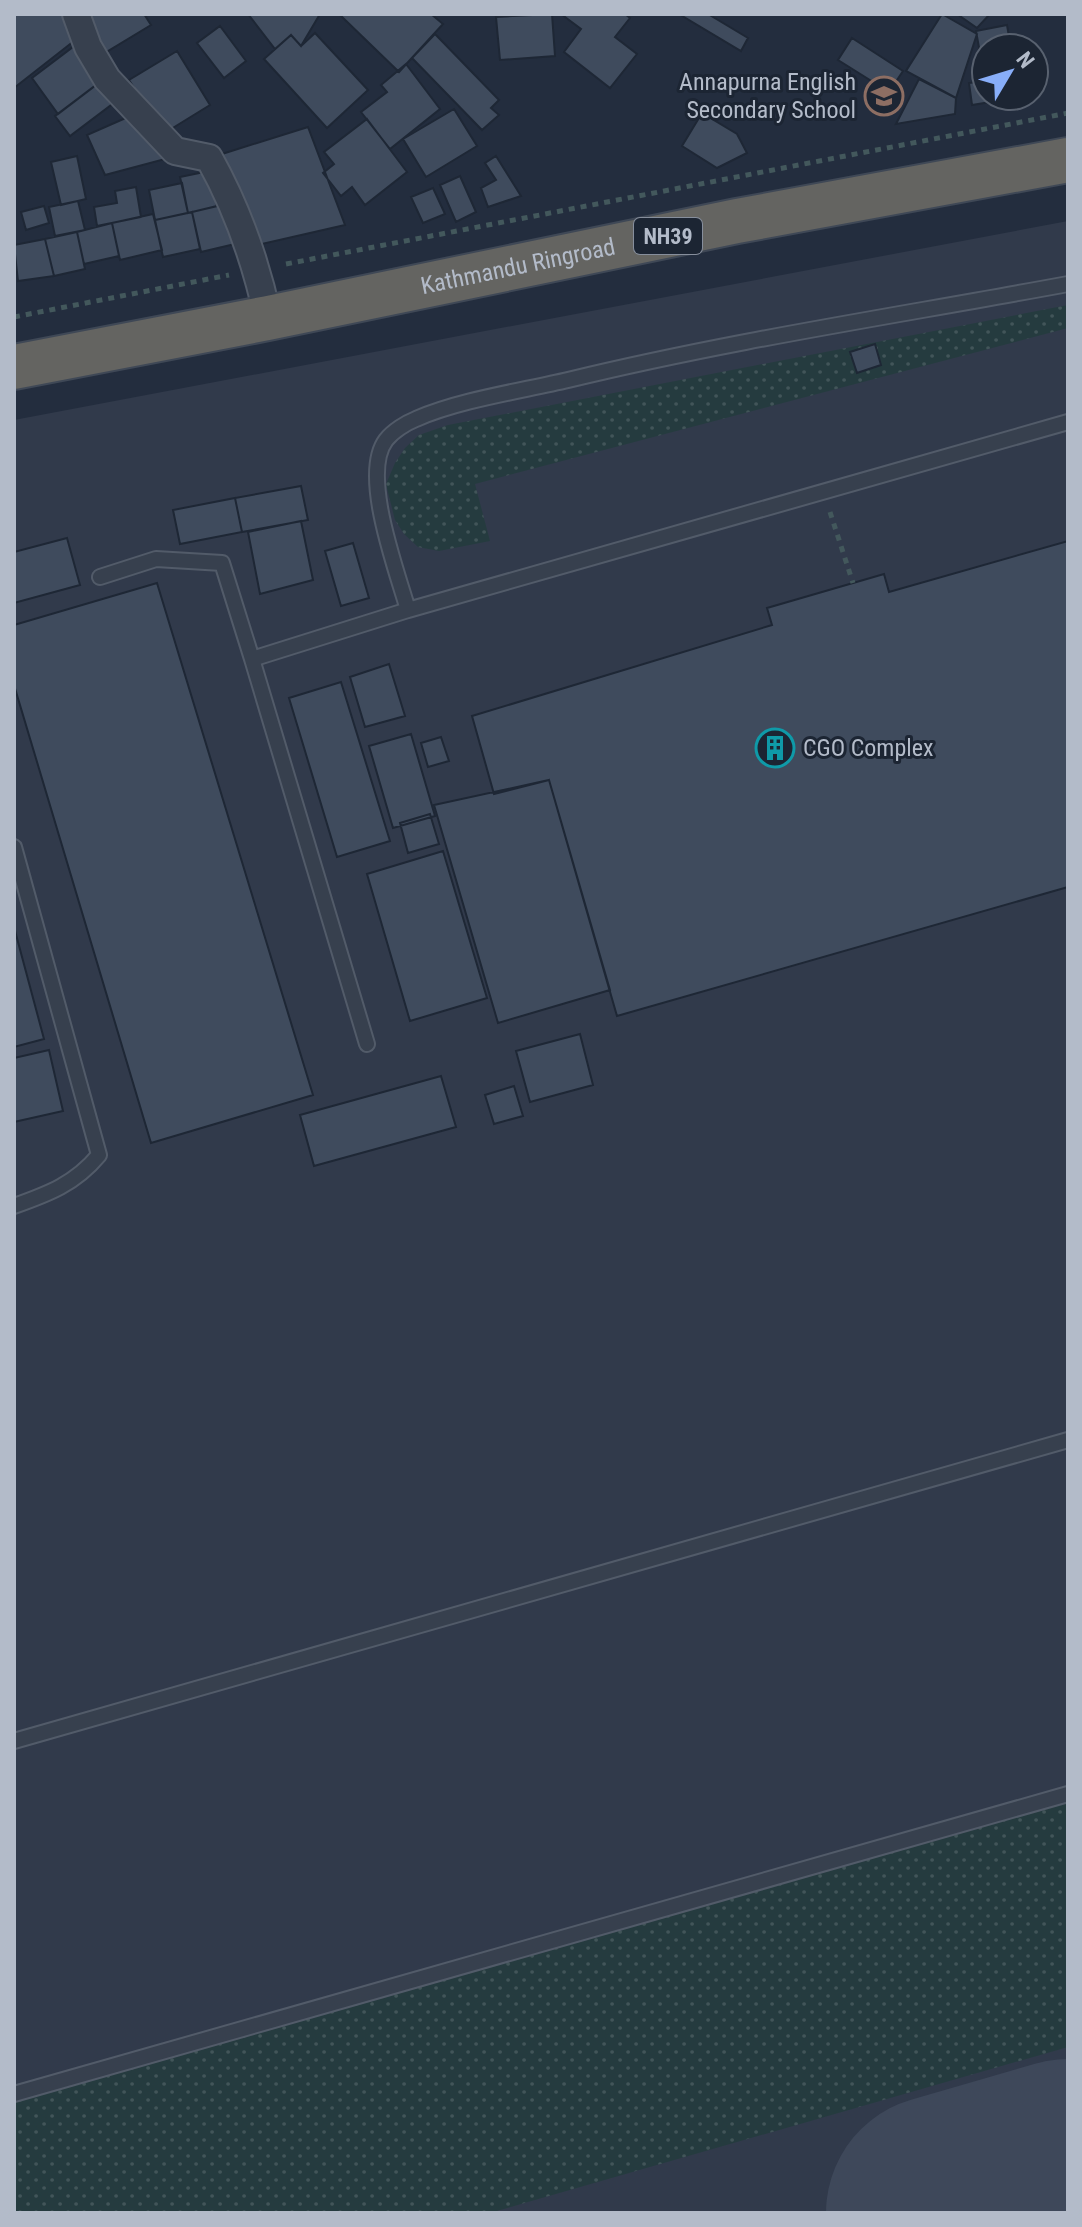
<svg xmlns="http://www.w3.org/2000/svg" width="1082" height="2227" font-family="'Roboto Condensed',sans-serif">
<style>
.airport{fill:#313a4b}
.grass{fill:url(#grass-dots)}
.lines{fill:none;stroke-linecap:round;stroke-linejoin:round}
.runway{stroke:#3e485a;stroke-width:236}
.building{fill:#3f4b5d;stroke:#1e2735;stroke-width:2}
.service-casing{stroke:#525b69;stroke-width:18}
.minor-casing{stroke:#525b69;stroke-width:30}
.trunk-casing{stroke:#3f4856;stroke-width:48}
.path{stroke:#43585c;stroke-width:5;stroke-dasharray:6 6;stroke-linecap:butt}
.service{stroke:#37404e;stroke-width:14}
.minor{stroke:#37404e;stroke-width:26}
.trunk{stroke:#646461;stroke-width:44}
.labels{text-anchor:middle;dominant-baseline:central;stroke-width:6;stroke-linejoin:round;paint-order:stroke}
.shield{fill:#1c2533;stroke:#868e9c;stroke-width:2}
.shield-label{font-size:22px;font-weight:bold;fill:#b3bbc9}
.poi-label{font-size:24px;fill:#b3bbc9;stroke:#1c2533;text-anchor:end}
.street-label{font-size:24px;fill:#b3bbc9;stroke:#1c2533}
</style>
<defs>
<pattern id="grass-dots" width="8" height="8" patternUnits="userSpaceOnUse" patternTransform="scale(2)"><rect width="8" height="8" fill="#253b3f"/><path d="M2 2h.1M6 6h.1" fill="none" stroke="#425559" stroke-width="1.8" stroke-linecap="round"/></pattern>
</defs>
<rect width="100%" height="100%" fill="#232d3e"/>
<path class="airport" d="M1068 221V2213H14V420Z"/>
<path class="grass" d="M1068 305V328L475 484 490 541 439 551 418 547 404 534 395 520 386 484 395 463 405 448 419 435 448 425Z
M1068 1799V2047L490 2213H14V2096Z"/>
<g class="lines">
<path class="runway" d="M944 2213 1068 2177"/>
</g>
<path class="building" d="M14 14H66L74 41 14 88Z
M83 14H144L151 25 103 54Z
M248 14H320L301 46 291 35 275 49Z
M339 14H431L443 24 399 72Z
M552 14 555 56 500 60 496 17Z
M561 14H625L630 18 615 37 637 54 610 88 564 52 581 29Z
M679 14H708L748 38 741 51Z
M942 14 977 34 956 98 906 71Z
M957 14H990L977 28Z
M1007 25 1011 48H986L985 81 976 31Z
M220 26 246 61 224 78 197 43Z
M315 33 368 90 327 128 264 59 291 35 301 46Z
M435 34 499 100 491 108 499 115 482 130 412 58Z
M852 38 903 71 889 92 838 60Z
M73 47 100 82 58 114 32 78Z
M177 51 210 105 163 134 129 80Z
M406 64 440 109 390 149 361 112 387 92 381 85Z
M919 79 956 98 955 114 896 124Z
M985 81 986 96H1027L972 105 969 83Z
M100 82 115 102 70 136 55 116Z
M454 109 477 146 426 177 403 139Z
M137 113 169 158 105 175 87 135Z
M702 113 737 134 747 153 717 168 682 146Z
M367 119 407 172 365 205 352 187 341 196 323 173 334 164 324 152Z
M308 127 345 225 253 246 222 154Z
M77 156 86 199 61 205 51 162Z
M496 156 521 196 488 207 481 188 496 180 485 163Z
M209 171 217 206 188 213 180 177Z
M460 176 476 212 456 222 440 185Z
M182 183 188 213 155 220 149 190Z
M136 187 141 217 97 226 94 207 117 203 115 191Z
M433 188 445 214 423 223 411 197Z
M78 201 85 230 55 236 49 207Z
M226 204 235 244 201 252 192 212Z
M44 206 49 223 26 230 21 212Z
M192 212 200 249 163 257 155 220Z
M153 214 162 250 120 260 112 223Z
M112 223 119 256 84 264 77 232Z
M77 232 85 269 54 276 45 239Z
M45 239 54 276 18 281 14 245Z
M875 344 881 365 857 373 850 352Z
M301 486 308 520 242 532 235 498Z
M235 498 242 532 180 544 173 510Z
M301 521 313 580 260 594 248 532Z
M67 538 80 585 14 603V552Z
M1068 541V887L617 1016 549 780 494 794 472 716 772 625 767 608 884 574 889 592Z
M353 543 369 598 341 606 325 551Z
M157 583 313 1095 151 1143 14 685V625Z
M389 664 405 716 365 727 350 677Z
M341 682 390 841 337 857 289 698Z
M411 734 435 816 393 828 369 746Z
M441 737 449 761 428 767 421 743Z
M549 780 610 990 498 1023 434 805Z
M430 814 439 844 408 853 400 823Z
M443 851 487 998 410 1021 367 874Z
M14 927 44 1039 14 1047Z
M580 1034 593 1085 530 1102 516 1051Z
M49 1050 63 1111 14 1122V1058Z
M441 1076 456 1127 314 1166 300 1115Z
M514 1086 523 1116 494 1124 485 1095Z"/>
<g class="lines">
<g class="service-casing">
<path id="service" d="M1068 284C901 315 733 340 568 380 521 391 459 400 416 419 406 423 393 431 386 440 360 474 397 571 408 610L1068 422
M100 577 156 559 222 563 252 659
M14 847 99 1155C75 1184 48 1194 14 1206
M367 1044 252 659 408 610
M14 1741 1068 1440
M14 2094 1068 1794"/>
</g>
<g class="minor-casing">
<path id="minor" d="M76 14 88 47 107 79 175 151 209 158C237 208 256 262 268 318"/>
</g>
<g class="trunk-casing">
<g id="trunk">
<path id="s1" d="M14 367 268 318 737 221 1068 160"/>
</g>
</g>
<path class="path" d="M286 264 1068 113
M14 317 229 275
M830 512 853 583"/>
<use href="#service" class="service"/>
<use href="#minor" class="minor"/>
<use href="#trunk" class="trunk"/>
</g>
<defs>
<g id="school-ring" transform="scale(2)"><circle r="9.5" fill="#1c2533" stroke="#8d6e63" stroke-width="1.5"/><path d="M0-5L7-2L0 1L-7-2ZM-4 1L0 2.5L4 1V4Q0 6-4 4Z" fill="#8d6e63"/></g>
<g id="building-ring" transform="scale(2)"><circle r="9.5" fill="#1c2533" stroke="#0f9aa8" stroke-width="1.5"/><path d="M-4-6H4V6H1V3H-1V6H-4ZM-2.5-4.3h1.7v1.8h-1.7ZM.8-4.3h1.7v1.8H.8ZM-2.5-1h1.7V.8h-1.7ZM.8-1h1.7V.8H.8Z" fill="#0f9aa8"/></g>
</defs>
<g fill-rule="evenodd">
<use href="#school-ring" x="884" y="96"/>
<use href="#building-ring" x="775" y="748"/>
</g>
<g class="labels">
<rect class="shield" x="634" y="218" width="68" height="36" rx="6"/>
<g class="shield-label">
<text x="668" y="236">NH39</text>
</g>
<g class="poi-label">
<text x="856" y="82">Annapurna English<tspan x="856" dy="28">Secondary School</tspan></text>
<text x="803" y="748" text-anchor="start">CGO Complex</text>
</g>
<g class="street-label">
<text stroke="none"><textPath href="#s1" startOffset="514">Kathmandu Ringroad</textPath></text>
</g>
</g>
<rect width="1082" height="2227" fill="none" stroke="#b3bbc9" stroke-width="32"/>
<g transform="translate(1010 72) rotate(52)"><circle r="38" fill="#1c2533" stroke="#58616f" stroke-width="2"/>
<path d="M0-6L14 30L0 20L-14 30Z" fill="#88aef9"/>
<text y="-12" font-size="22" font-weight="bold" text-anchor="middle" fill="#b3bbc9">N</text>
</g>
</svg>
